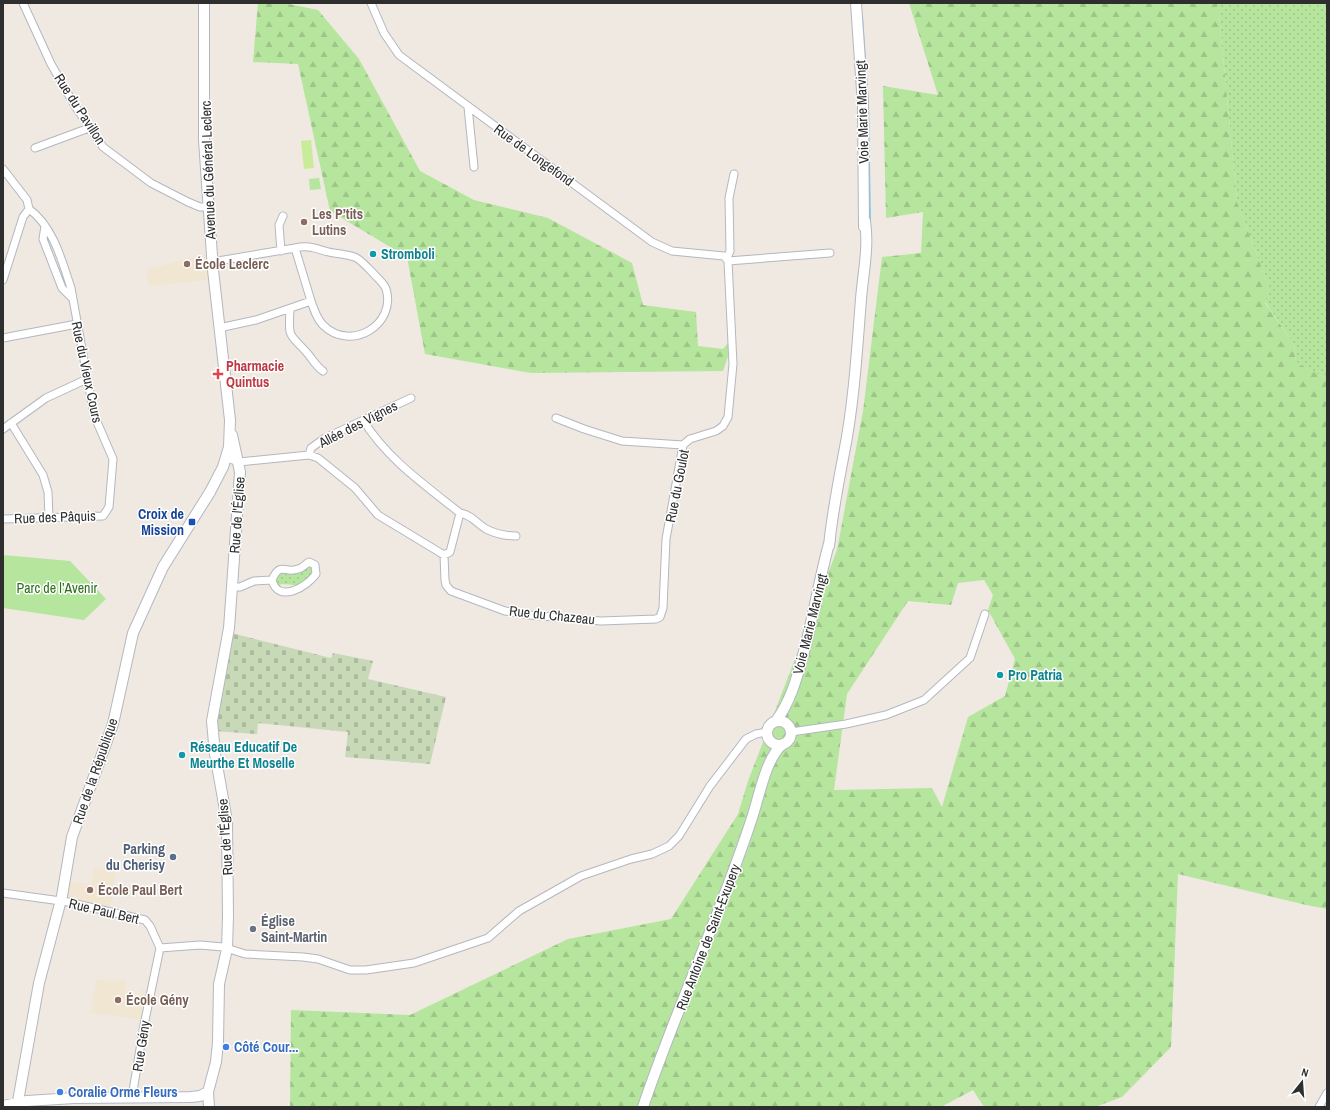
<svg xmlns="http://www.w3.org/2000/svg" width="1330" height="1110" font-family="'Archivo Narrow',sans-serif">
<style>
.education{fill:#f0e6d1}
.grass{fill:url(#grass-dots)}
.forest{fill:url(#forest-firs);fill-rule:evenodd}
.cemetery{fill:url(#cemetery-stones)}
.park{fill:#b6e59e}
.pitch{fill:#c9ec9a}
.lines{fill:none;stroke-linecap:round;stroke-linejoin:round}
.stream{stroke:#75cff0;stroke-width:2}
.minor-casing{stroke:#b4b7c1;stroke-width:9}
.secondary-casing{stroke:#b4b7c1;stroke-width:12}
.minor{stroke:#fff;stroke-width:7}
.secondary{stroke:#fff;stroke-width:10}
.education-dot{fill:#8d6e63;stroke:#fff;stroke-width:1.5}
.culture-dot{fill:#0f9aa8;stroke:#fff;stroke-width:1.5}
.health-dot{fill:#e0444e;stroke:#fff;stroke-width:1.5}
.transit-dot{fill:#1a4fb4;stroke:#fff;stroke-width:1.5}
.service-dot{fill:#5c6f8a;stroke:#fff;stroke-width:1.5}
.worship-dot{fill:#6b7280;stroke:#fff;stroke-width:1.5}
.shop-dot{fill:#3f7fe0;stroke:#fff;stroke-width:1.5}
.labels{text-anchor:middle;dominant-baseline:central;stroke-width:3;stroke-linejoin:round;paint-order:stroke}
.street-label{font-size:14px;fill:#2e2e2e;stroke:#fff}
.education-label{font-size:14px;font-weight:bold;fill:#785e54;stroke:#fff;text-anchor:start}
.culture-label{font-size:14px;font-weight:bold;fill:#0d838f;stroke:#fff;text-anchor:start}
.health-label{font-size:14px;font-weight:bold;fill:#be3a42;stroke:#fff;text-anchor:start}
.transit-label{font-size:14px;font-weight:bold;fill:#164399;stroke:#fff;text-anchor:end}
.park-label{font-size:14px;fill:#2c6e1b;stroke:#fff}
.service-label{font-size:14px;font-weight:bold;fill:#4e5e75;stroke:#fff;text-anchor:end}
.worship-label{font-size:14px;font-weight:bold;fill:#5b616d;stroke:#fff;text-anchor:start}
.shop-label{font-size:14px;font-weight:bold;fill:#366cbe;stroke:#fff;text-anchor:start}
</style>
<defs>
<pattern id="grass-dots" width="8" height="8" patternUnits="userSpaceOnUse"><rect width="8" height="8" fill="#b6e59e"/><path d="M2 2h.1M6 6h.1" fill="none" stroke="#9dc588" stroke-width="1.8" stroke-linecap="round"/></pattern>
<pattern id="forest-firs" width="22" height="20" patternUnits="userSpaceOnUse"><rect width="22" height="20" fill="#b6e59e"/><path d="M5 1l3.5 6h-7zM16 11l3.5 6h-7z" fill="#9dc588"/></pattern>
<pattern id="cemetery-stones" width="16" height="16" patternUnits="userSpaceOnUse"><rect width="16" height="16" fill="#c8d9b8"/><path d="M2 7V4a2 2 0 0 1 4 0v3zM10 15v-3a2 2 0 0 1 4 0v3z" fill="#acbb9e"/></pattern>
</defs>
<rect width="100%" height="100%" fill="#efe9e1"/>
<path class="education" d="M206 254 207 280 149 286 146 270Z
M94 868 116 871 110 908 66 896 69 881 91 885Z
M96 980 126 981 125 994 140 996 141 990H146L140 1019 91 1013Z"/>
<path class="grass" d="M1217 3H1327V379L1296 362 1294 344 1265 302 1269 287 1237 202 1219 14Z
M309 566 313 567 312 575 295 589 296 585 281 584 279 587 275 580 278 573Z"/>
<path class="forest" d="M258 3H284L318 10 359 59 420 171 474 200 548 218 632 263 643 305 696 312 698 346 723 349 736 333 723 371 531 373 425 354 407 257 330 211 298 64 253 62Z
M909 3H1217L1219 14 1237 202 1269 287 1265 303 1294 344 1296 362 1327 379V909L1306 905 1178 874 1171 1047 1122 1097 1095 1107H984L973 1090 941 1107H290L291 1010 410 1015 568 939 671 919 738 814 748 781 837 550 863 411 882 257 921 253 923 212 886 218 883 86 938 95ZM984 580 993 595 988 610 1015 659 1005 696 968 717 942 807 932 788 834 790 847 694 908 601 951 605 958 583Z"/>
<path class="cemetery" d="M231 633 331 658 333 653 373 661 368 679 446 697 430 764 345 757 348 732 258 723 257 734 215 731Z"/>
<path class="park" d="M319 178 321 189 310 190 309 179Z
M3 555 70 561 106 599 84 620 3 608Z"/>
<path class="pitch" d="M311 140 314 168 304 169 301 141Z"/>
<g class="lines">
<path class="stream" d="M862 17 868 105 870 220"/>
<g class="minor-casing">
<path id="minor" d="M23 3 51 64 75 106 103 147 151 183 188 202 200 207H209
M371 3 384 33 399 55 652 242 672 251 724 256 728 261
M468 107 474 167
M35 148 89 128
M3 169 27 200 29 209
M45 226 43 239 62 288 72 298
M295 248C312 244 319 251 334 253 357 256 357 256 373 273 377 278 384 283 386 289 397 324 351 353 323 325 317 319 314 310 311 301
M281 251 279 225 283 216
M727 258 730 251 729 198 734 174
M728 261 830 253
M212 262 295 248 311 301 256 320 219 328
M3 280 23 217 29 209
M290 309C288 341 290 333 308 354 313 360 316 366 323 371
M3 338 77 324
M556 418 584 429 622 441 683 445
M363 420C387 459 425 485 460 513 472 515 476 523 486 529 496 534 506 536 516 536
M11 423 43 475 48 492 49 518
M3 429 46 398 87 379
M309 455 311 448 325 438 411 398
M226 458 239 462 309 455 318 458 355 488 378 515 444 555 445 580 446 585 451 591 505 611 530 615 601 621 656 619 660 617 663 608 666 539 683 445 690 439 716 431 723 426 728 417 733 364 728 261
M3 519 103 516 109 507 113 459 94 415 71 288C62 261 53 226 29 209
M444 555 450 552 460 513
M309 562 315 565 316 574C307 587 278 604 272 580 280 561 285 574 298 569 303 568 305 564 309 562Z
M232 587H240L254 581 272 580
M791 732 846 724 886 715 924 700 970 658 985 614
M3 893 68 902 145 920 150 926 160 948
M160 948 200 945 223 947 245 954 303 957 318 959 350 970H366L414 963 488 938 519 911 581 876 631 859 652 854 669 846 679 836 710 786 746 739 756 734 767 732
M132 1097 144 1025 160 948
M1319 1107 1327 1093"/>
</g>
<g class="secondary-casing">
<path id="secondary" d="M856 3 863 105 864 227
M829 546C832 515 838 484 844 453 854 403 857 350 861 299 863 273 869 248 865 221
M776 721C790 702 796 681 802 659 813 620 819 579 830 540
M767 733a12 12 0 1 1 24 0a12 12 0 1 1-24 0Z
M3 1106 27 1101 74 1098 191 1097 200 1096 208 1092
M17 1107 39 983 62 896 72 837 113 724 133 633 163 567 210 492 223 467 229 447 230 420 213 270 204 140V3
M209 1107 208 1092 216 1062 218 1042 219 984 227 949 228 916 227 821 215 754 212 721 229 628 232 587 240 472 232 435
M643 1107C676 1009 720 916 752 818 759 797 766 757 783 744"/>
</g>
<use href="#minor" class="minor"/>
<use href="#secondary" class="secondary"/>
</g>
<g class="education-dot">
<circle cx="304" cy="222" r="4"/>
<circle cx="187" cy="264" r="4"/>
<circle cx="90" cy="890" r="4"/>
<circle cx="118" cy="1000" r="4"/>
</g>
<g class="culture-dot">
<circle cx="373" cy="254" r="4"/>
<circle cx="1000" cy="675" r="4"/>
<circle cx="182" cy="755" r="4"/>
</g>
<path class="health-dot" d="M216 368h4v4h4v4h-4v4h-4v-4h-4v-4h4z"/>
<rect class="transit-dot" x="188" y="518" width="8" height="8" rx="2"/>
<circle class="service-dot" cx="173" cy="857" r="4"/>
<circle class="worship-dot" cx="253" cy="929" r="4"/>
<g class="shop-dot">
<circle cx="226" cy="1047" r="4"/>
<circle cx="60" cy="1092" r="4"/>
</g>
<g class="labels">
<g class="street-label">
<text transform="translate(80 109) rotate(57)">Rue du Pavillon</text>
<text transform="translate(862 112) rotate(-92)">Voie Marie Marvingt</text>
<text transform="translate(534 155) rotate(36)">Rue de Longefond</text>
<text transform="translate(208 170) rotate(-92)">Avenue du Général Leclerc</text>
<text transform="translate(87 372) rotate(78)">Rue du Vieux Cours</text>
<text transform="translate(358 424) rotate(-27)">Allée des Vignes</text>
<text transform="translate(677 486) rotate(-79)">Rue du Goulot</text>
<text transform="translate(237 515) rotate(-86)">Rue de l'Église</text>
<text transform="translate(55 517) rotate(-2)">Rue des Pâquis</text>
<text transform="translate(552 615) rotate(6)">Rue du Chazeau</text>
<text transform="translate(810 624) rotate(-76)">Voie Marie Marvingt</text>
<text transform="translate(95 771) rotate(-71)">Rue de la République</text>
<text transform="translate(225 837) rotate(-94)">Rue de l'Église</text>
<text transform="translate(104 911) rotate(13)">Rue Paul Bert</text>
<text transform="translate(708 937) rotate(-69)">Rue Antoine de Saint-Exupery</text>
<text transform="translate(141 1046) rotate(-81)">Rue Gény</text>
</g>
<g class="education-label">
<text x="312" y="214">Les P’tits<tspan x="312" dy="16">Lutins</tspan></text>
<text x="195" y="264">École Leclerc</text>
<text x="98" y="890">École Paul Bert</text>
<text x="126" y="1000">École Gény</text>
</g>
<g class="culture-label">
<text x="381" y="254">Stromboli</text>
<text x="1008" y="675">Pro Patria</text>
<text x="190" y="747">Réseau Educatif De<tspan x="190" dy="16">Meurthe Et Moselle</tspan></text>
</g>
<g class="health-label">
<text x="226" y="366">Pharmacie<tspan x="226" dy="16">Quintus</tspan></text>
</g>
<g class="transit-label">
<text x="184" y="514">Croix de<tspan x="184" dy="16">Mission</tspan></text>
</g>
<g class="park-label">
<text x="57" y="588">Parc de l’Avenir</text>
</g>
<g class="service-label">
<text x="165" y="849">Parking<tspan x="165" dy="16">du Cherisy</tspan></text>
</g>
<g class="worship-label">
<text x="261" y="921">Église<tspan x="261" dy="16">Saint-Martin</tspan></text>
</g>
<g class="shop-label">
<text x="234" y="1047">Côté Cour...</text>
<text x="68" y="1092">Coralie Orme Fleurs</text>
</g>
</g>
<rect width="1330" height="1110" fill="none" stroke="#2e2e2e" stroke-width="8"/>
<g transform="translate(1302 1082) rotate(17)" stroke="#ffffff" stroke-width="3" paint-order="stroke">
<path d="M0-3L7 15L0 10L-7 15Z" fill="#2e2e2e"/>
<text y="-6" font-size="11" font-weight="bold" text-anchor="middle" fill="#2e2e2e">N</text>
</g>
</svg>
